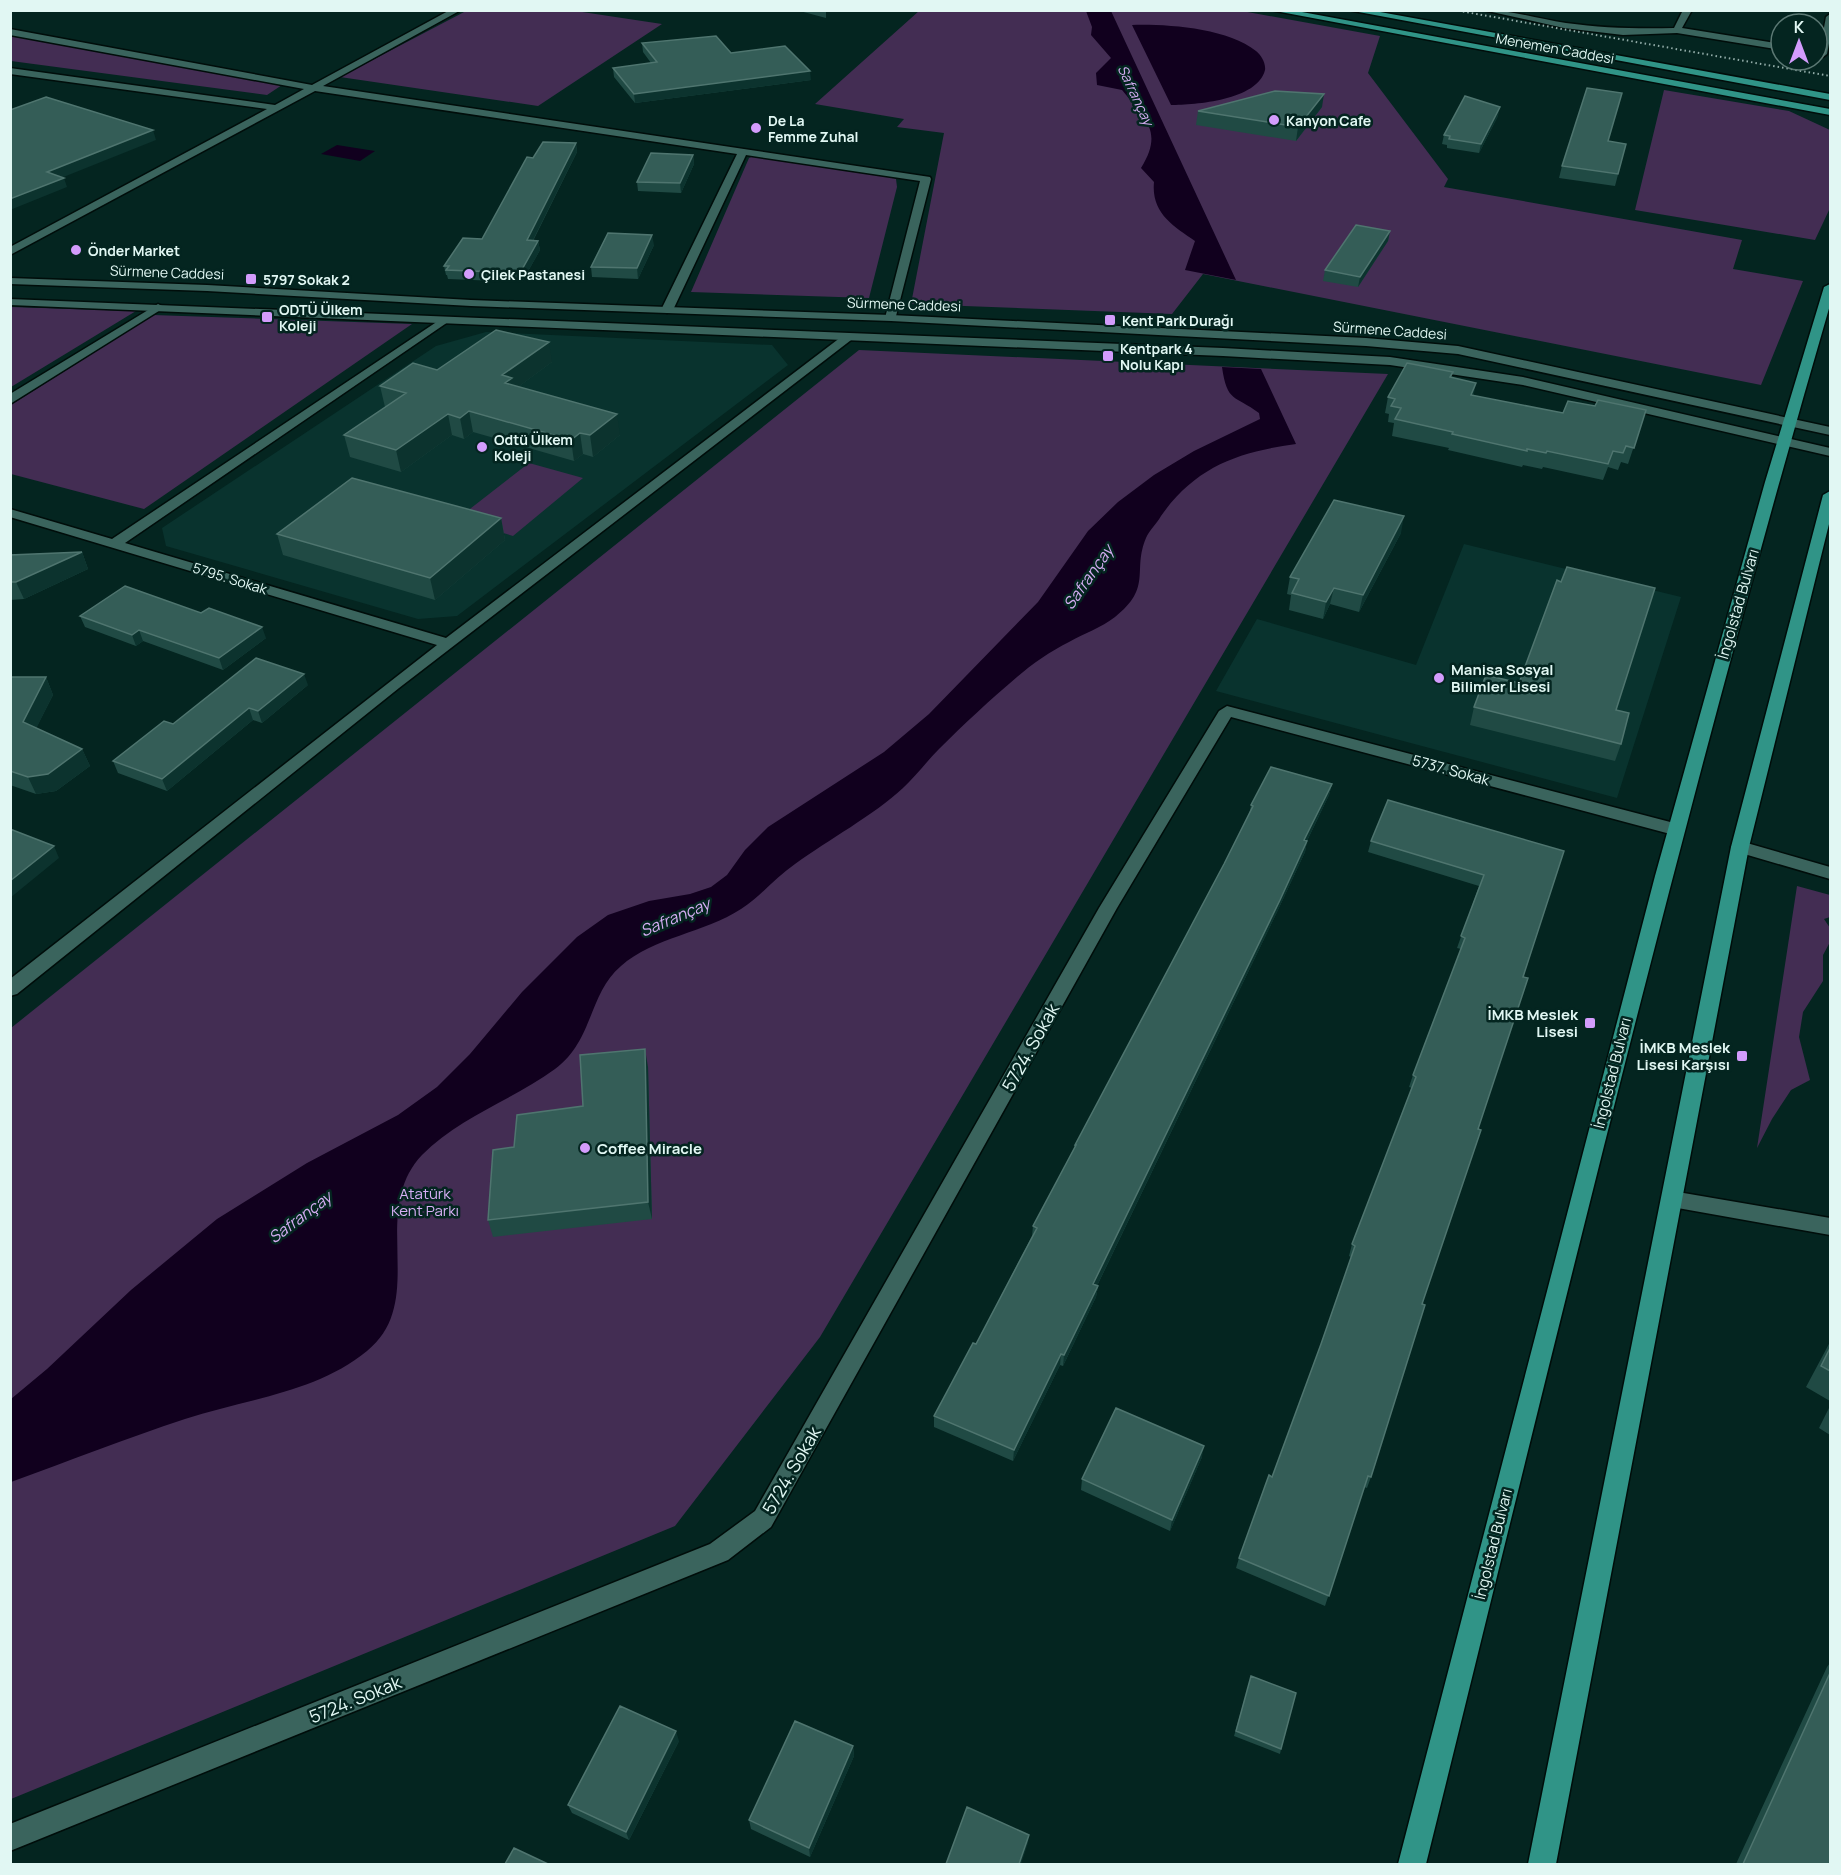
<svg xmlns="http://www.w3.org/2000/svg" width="1841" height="1875" font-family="Manrope,sans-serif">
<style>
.built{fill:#09332e}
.green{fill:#432d53}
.water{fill:#11001e}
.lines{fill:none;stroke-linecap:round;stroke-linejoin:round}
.street-casing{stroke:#000d0a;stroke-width:3}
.secondary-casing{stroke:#000d0a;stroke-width:3}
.primary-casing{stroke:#000d0a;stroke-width:3}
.street{fill:#3a645d;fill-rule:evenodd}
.secondary{fill:#3a645d;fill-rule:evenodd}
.primary{fill:#309487;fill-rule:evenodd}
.rail{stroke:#92aca8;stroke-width:2;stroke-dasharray:1.5 3;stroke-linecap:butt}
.wall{fill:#204a44}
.shaded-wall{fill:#0c332e}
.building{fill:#345d57;stroke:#4f756f;stroke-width:1.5}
.poi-dot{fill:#d39cfc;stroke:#042520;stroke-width:2}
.labels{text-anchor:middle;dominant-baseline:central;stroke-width:5;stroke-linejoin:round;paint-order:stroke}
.far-street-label{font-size:14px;fill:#e1f7f3;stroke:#042520}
.far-water-label{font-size:14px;font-style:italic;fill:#d5adf3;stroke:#042520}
.far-poi-label{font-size:14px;font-weight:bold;fill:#e1f7f3;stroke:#042520;text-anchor:start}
.street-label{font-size:15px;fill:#e1f7f3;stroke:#042520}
.poi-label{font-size:15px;font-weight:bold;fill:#e1f7f3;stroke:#042520;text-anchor:start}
.park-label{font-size:15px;fill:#d7aff5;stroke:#042520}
.water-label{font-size:16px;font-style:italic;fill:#d5adf3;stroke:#042520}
.near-street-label{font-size:18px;fill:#e1f7f3;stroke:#042520}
</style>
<rect width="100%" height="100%" fill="#042520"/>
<path class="built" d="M486 332 772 345 788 365 457 616 418 619 166 546 162 528 436 346Z
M1464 544 1681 597 1617 798 1216 691 1257 619 1416 665Z"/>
<path class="green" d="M569 10 662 24 538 106 340 77 466 11Z
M919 11H1242L1380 36 1368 73 1448 179 1444 187 1742 240 1733 269 1803 281 1761 385 1203 274 1172 314 911 304 944 133 897 127 904 119 815 104Z
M11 34 282 85 267 95 11 61Z
M1664 90 1789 111 1830 130V208L1815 240 1635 210Z
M758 154 884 174 896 179 897 187 869 298 691 292 749 158Z
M11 307 136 311 11 387Z
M153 315 412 324 144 509 11 474V405Z
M859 350 1388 374 820 1337 675 1526 11 1799V1028Z
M529 463 583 478 513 536 457 519Z
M1797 886 1830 895V917L1824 919 1830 928V942L1823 955V981L1803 1012 1799 1037 1810 1080 1791 1090 1772 1119 1757 1148Z"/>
<path class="water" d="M1086 11H1111L1236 280 1185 270 1195 241C1173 226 1151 213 1154 182L1141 168C1164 131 1145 119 1122 90L1097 85 1096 73 1111 58 1091 35 1092 27Z
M1132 25C1167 24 1227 28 1256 51 1261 55 1266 63 1265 70 1258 100 1195 105 1171 105Z
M337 145 375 151 360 161 321 154Z
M1222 367 1261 369 1296 444C1239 452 1196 466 1161 516 1157 523 1149 531 1146 538 1132 571 1153 587 1115 617 1101 628 1085 633 1069 642 1051 651 1032 664 1017 677 991 699 964 724 939 749 927 761 916 776 903 788 874 815 828 840 795 864 775 878 761 896 741 909 704 933 654 937 621 966 588 994 594 1040 555 1069 513 1100 459 1117 422 1155 368 1212 429 1301 367 1351 316 1393 245 1399 185 1419 127 1438 69 1461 11 1482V1399L47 1369 131 1290 217 1219 307 1163 398 1115 437 1087 470 1054 522 992 577 937 608 915 649 901 690 894 711 887 727 875 745 850 768 827 884 752 929 714 1038 602 1088 531 1118 502 1154 475 1194 451 1260 419 1259 413C1235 395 1227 403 1222 367Z"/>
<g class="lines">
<g class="street-casing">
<path id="street" d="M450 10H461L323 86 930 177 931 179 895 320H887L885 318 920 181 746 155 673 310 667 313 661 310 737 154 315 91 10 255V247L267 109 10 74V68L275 105 304 89 10 35V29L312 85Z
M1483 10C1512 10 1538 19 1566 23 1603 28 1637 29 1674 28L1683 10H1692L1682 28 1781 44V50L1677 33 1623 35 1564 28Z
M1830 14V38L1827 54 1823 57 1819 54 1826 17Z
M158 304 164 307 162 309 10 404V394Z
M444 317 448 318V322L125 543 446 638 845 334H853L855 337 399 688 17 994 10 996V979L437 645 10 517V509L112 539Z
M1227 706 1674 823 1680 825 1682 829 1680 833 1674 835 1231 717 1117 908 771 1527 728 1560 10 1851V1824L710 1544 755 1511 1099 908 1219 711Z
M1740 841 1830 867V879L1734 851 1731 847 1734 843Z
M1672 1191 1830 1218V1235L1672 1207 1665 1205 1662 1199 1665 1193Z"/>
</g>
<g class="secondary-casing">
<path id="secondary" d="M10 278 207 285 471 300 891 315 1366 338 1458 346 1830 427V435L1458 354 1366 346 891 321 471 306 207 291 10 284Z
M10 299 1223 348 1390 357 1523 377 1830 448V456L1523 385 1390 365 1223 356 10 305Z"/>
</g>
<g class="primary-casing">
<path id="primary" d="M1270 10H1291L1830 109V115Z
M1348 10H1369L1830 94V100Z
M1830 284V305C1680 820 1555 1343 1426 1864H1398L1655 876 1765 482 1824 287Z
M1830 491V520L1749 847 1556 1864H1528L1731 847 1823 495Z"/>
</g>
<use href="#street" class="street"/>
<use href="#secondary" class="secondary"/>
<use href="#primary" class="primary"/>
<path class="rail" d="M1454 10 1830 76"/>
</g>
<path class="wall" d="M796 10H826V18Z
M642 43 731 53 811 80 635 103 614 77 613 68 651 63 643 52Z
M1322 107 1296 141 1196 125 1198 111Z
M1498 116 1479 153 1447 148V145L1442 144 1444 135Z
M1609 141 1626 144 1615 186 1559 178 1562 166Z
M576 143 577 152 533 241H538L540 250 522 282 448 279 447 275H446L444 266 482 239 533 158Z
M693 155 694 164 681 193 638 191 637 182Z
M1390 231 1388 241 1358 287 1323 281 1325 270Z
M654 245 638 279 592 277 591 267Z
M552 362 518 387 620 435 593 457 583 454 574 461 473 432 464 439 452 435 401 472 350 457 344 435 386 407H385L380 386 437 370Z
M1453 372 1451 378 1473 396 1563 413 1595 406 1646 410 1628 464 1621 462 1618 470 1608 467 1603 480 1543 467 1542 469 1523 465 1522 467 1448 450 1449 448 1392 436 1394 423 1388 422 1389 414 1385 413 1388 397Z
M501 518 505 540 435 600 283 555 277 534Z
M1401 533 1359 612 1330 604 1323 619 1289 610 1291 595 1287 594 1290 577Z
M82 552 88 569 24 599 10 600V555Z
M80 616 266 638 223 670 143 641 136 646 85 627Z
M10 677H46L53 695 36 728 82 749 90 766 56 791 36 794 10 785Z
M308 685 262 723 253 720 167 791 118 773 113 761 173 724Z
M1474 707 1616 710 1621 744 1615 761 1470 725Z
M1332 784 1329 795 1307 841 1305 852 1277 912 1097 1286H1098L1096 1297 1063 1366 1060 1365 1013 1461 934 1427V1416L976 1344 1032 1236 1033 1226 1074 1149 1075 1145 1224 864 1249 815 1251 805Z
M1371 841 1564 851 1523 977 1478 1129 1422 1304 1371 1477 1367 1488 1364 1487 1325 1606 1236 1568 1239 1558 1272 1477 1321 1344 1351 1257 1349 1256 1352 1244 1412 1088 1409 1087 1413 1075 1461 949 1457 948 1479 886 1368 852Z
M648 1067 652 1219 493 1237 488 1220 514 1147Z
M1830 1342V1401L1806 1387Z
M1830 1406V1435L1819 1428Z
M1202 1457 1170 1531 1081 1490 1082 1479Z
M1830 1663V1864H1736L1827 1667Z
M1251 1676 1281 1749 1280 1754 1234 1736Z
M679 1741 629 1840 572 1813 568 1805Z
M853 1746 854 1756 810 1857 751 1829 749 1820Z"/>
<path class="shaded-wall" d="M810 71 811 80 635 103 634 94Z
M1324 94 1322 107 1296 141 1298 127Z
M1500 107 1498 116 1479 153 1481 144Z
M153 130 156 140 51 182 47 172Z
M576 143 577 152 528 250 527 240Z
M693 155 694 164 681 193 680 183Z
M64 178 67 187 10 210V199Z
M1390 231 1388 241 1358 287 1360 277Z
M652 235 654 245 638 279 637 268Z
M538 241 540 250 522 282 520 273Z
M549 342 552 362 514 390 509 404 502 375Z
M1476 383 1473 399 1471 395Z
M469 411 473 432 464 439 460 418Z
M448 414 452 435 401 472 396 450Z
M617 414 620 435 593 457 590 435Z
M580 433 583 454 574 461 571 440Z
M1404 516 1401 533 1359 612 1363 595Z
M501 518 505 540 435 600 430 578Z
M82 552 88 569 24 599 16 582Z
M1334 588 1330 604 1323 619 1326 602Z
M262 627 266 638 223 670 219 658Z
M139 630 143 641 136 646 132 635Z
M304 674 308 685 262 723 258 711Z
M46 677 53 695 31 739 23 722Z
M249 708 253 720 167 791 162 779Z
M82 749 90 766 56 791 36 794 28 777Z
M1332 784 1329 795 1302 851 1304 840Z
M1307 841 1305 852 1277 912 1092 1296 1093 1284Z
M54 846 59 858 10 898V881Z
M645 1049 648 1067 652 1219 648 1202Z
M1098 1286 1096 1297 1063 1366 1064 1355Z
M1061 1354 1060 1365 1013 1461 1014 1450Z
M1204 1446 1202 1457 1170 1531 1172 1520Z
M676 1731 679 1741 629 1840 626 1832Z
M853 1746 854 1756 810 1857 809 1848Z
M1029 1835 1028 1843 1021 1864H1019Z"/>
<path class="building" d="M716 36 731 53 785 46 810 71 634 94 613 68 657 62 642 43Z
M1587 88 1622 93 1608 141 1626 144 1618 174 1562 166Z
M1275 91 1324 94 1298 127 1198 111Z
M1465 96 1500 107 1481 144 1449 139 1450 136 1444 135Z
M46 97 153 130 47 172 64 178 10 199V110Z
M543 142 576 143 527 240 538 241 520 273 446 270 449 266H444L463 238 482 239 527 157 533 158Z
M651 153 693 155 680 183 637 182Z
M1356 225 1390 231 1360 277 1325 270Z
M608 233 652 235 637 268 591 267Z
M496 330 549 342 502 375 512 378 505 383 617 414 590 435 580 433 571 440 469 411 460 418 448 414 396 450 344 435 406 393 380 386 413 363 437 370Z
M1407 363 1453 372 1450 377 1476 383 1471 395 1563 413 1568 401 1595 406 1598 400 1646 410 1634 448 1626 446 1623 453 1613 451 1608 464 1547 451 1546 453 1527 449V451L1452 434 1453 432 1395 419 1401 408 1391 406 1395 399 1388 397Z
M352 478 501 518 430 578 277 534Z
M1334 500 1404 516 1363 595 1334 588 1326 602 1292 593 1299 579 1290 577Z
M82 552 16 582H10V555Z
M1567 567 1655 588 1616 710 1629 713 1621 744 1474 707 1486 675 1519 683 1557 580 1561 582Z
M125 586 201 613 209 608 262 627 219 658 139 630 132 635 80 616Z
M256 658 304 674 258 711 249 708 162 779 113 761 164 721 173 724Z
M10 677H46L23 722 82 749 48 774 28 777 10 771Z
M1271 767 1332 784 1304 840 1307 841 1280 900 1093 1284 1098 1286 1064 1355 1061 1354 1014 1450 934 1416 973 1343 976 1344 1037 1228 1033 1226 1076 1145H1075L1224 864 1253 806 1251 805Z
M1388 800 1564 851 1523 977 1528 978 1478 1129 1481 1130 1422 1304 1425 1305 1371 1477 1368 1476 1329 1596 1239 1558 1269 1475 1272 1477 1321 1344 1355 1246 1352 1244 1416 1077 1413 1075 1465 938 1461 936 1484 875 1371 841Z
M10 829 54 846 10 881Z
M645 1049 648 1202 488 1220 493 1150 514 1147 517 1115 583 1106 580 1055Z
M1830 1348V1371L1821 1366Z
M1116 1408 1204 1446 1172 1520 1082 1479Z
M1830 1673V1864H1743Z
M1251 1676 1296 1693 1281 1749 1236 1731Z
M620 1706 676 1731 626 1832 568 1805Z
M795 1721 853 1746 809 1848 749 1820Z
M967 1807 1029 1835 1019 1864H946Z
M514 1848 548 1864H505Z"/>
<g class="poi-dot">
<circle cx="1274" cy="120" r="6"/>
<circle cx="756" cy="128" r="6"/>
<circle cx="76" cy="250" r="6"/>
<circle cx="469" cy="274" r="6"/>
<rect x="245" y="273" width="12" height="12" rx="3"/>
<rect x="261" y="311" width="12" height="12" rx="3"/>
<rect x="1104" y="314" width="12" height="12" rx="3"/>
<rect x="1102" y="350" width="12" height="12" rx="3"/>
<circle cx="482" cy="447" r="6"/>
<circle cx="1439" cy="678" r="6"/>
<rect x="1584" y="1017" width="12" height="12" rx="3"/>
<rect x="1736" y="1050" width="12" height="12" rx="3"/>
<circle cx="585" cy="1148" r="6"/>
</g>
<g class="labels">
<g class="far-street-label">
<text transform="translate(1555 48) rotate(10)">Menemen Caddesi</text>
<text transform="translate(167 272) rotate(2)">Sürmene Caddesi</text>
<text transform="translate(904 304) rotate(2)">Sürmene Caddesi</text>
<text transform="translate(1390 330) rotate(4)">Sürmene Caddesi</text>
<text transform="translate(230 578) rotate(17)">5795. Sokak</text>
</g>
<g class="far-water-label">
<text transform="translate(1136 95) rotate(65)">Safrançay</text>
</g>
<g class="far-poi-label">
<text x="768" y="120">De La<tspan x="768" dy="16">Femme Zuhal</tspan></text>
<text x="1286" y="120">Kanyon Cafe</text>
<text x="88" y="250">Önder Market</text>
<text x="481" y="274">Çilek Pastanesi</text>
<text x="263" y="279">5797 Sokak 2</text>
<text x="279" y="309">ODTÜ Ülkem<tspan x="279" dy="16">Koleji</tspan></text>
<text x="1122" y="320">Kent Park Durağı</text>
<text x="1120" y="348">Kentpark 4<tspan x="1120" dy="16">Nolu Kapı</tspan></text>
<text x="494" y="439">Odtü Ülkem<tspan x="494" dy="16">Koleji</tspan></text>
</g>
<g class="street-label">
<text transform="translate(1738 604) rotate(-74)">İngolstad Bulvarı</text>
<text transform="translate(1451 770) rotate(15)">5737. Sokak</text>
<text transform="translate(1612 1073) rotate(-76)">İngolstad Bulvarı</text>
<text transform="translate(1493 1544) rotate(-76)">İngolstad Bulvarı</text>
</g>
<g class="poi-label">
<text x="1451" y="669">Manisa Sosyal<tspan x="1451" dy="17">Bilimler Lisesi</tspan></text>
<text x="1578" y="1014" text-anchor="end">İMKB Meslek<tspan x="1578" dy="17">Lisesi</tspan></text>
<text x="1730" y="1047" text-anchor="end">İMKB Meslek<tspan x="1730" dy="17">Lisesi Karşısı</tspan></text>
<text x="597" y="1148">Coffee Miracle</text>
</g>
<g class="park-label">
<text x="425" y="1193">Atatürk<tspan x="425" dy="17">Kent Parkı</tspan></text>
</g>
<g class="water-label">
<text transform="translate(1088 577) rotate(-55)">Safrançay</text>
<text transform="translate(675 917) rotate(-23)">Safrançay</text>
<text transform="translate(300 1217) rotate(-37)">Safrançay</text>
</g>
<g class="near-street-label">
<text transform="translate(1030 1047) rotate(-61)">5724. Sokak</text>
<text transform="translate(791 1470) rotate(-60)">5724. Sokak</text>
<text transform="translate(355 1699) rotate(-22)">5724. Sokak</text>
</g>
</g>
<rect width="1841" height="1875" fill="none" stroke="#e1f7f3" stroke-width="24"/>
<g transform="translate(1799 42)"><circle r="28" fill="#042520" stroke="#5c7974" stroke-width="1.5"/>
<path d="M0-4.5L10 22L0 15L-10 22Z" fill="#d39cfc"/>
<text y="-9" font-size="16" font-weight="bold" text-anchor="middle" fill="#e1f7f3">K</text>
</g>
</svg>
